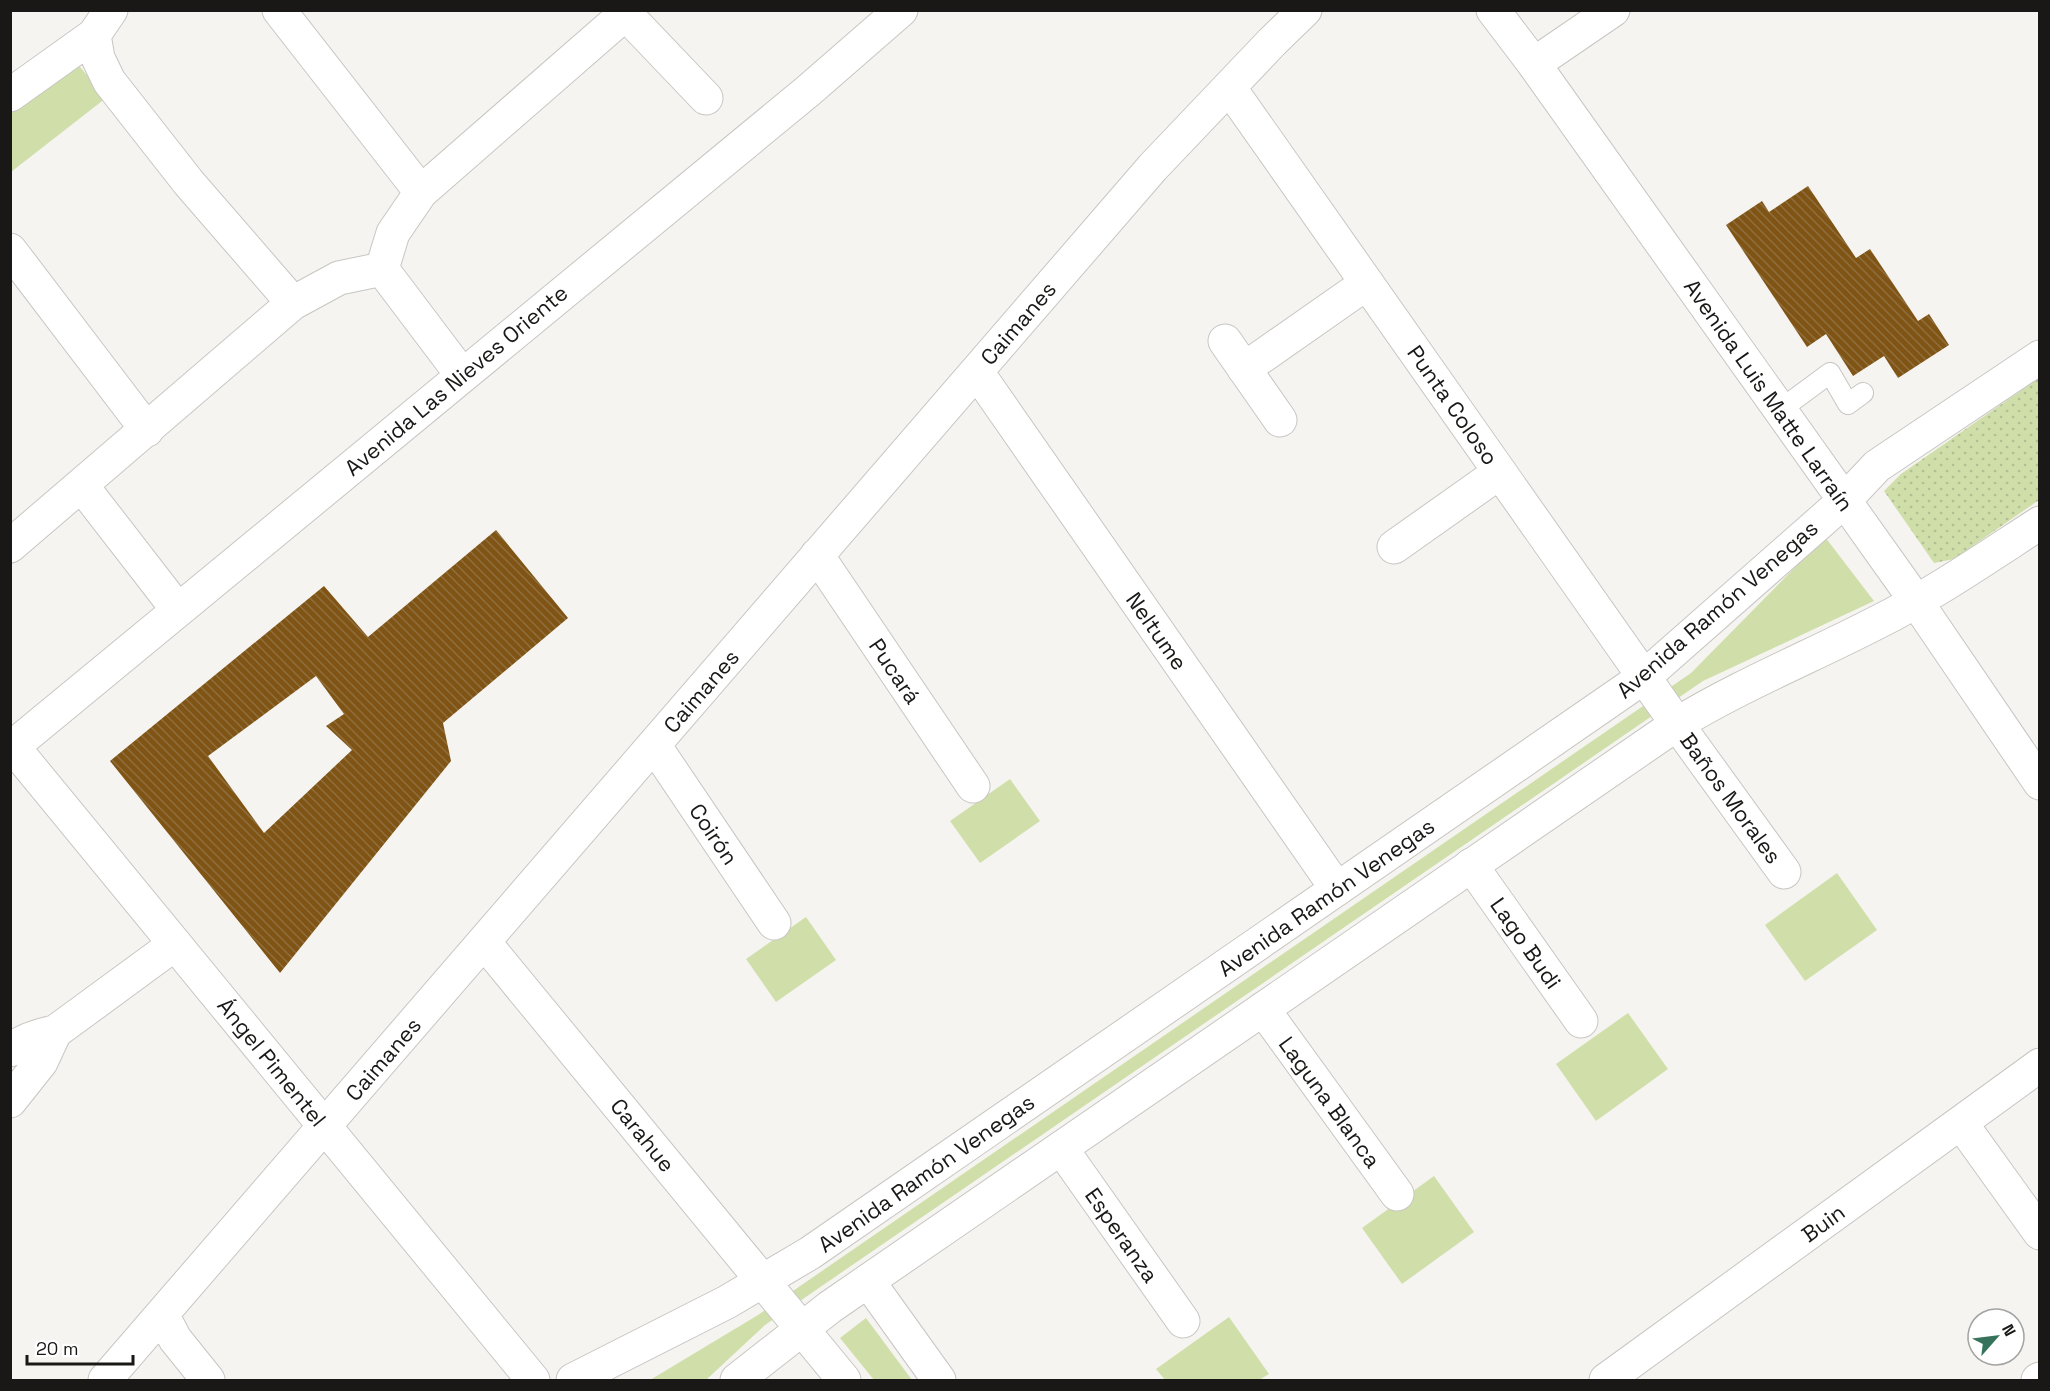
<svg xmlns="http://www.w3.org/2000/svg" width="2050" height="1391" font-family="'Space Grotesk',sans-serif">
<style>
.grass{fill:#d0dfaa}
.park{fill:url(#park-dots)}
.building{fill:url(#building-back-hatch);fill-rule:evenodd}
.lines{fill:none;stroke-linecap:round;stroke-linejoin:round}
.lane-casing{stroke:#c8c6c3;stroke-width:22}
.street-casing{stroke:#c8c6c3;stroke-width:35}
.secondary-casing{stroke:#c8c6c3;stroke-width:35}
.lane{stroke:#fff;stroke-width:20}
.street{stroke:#fff;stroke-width:33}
.secondary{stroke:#fff;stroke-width:33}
.labels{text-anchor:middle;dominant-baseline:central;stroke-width:6;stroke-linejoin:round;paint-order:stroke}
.street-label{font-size:22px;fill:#191817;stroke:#fff}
</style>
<defs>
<pattern id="park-dots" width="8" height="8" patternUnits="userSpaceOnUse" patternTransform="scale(1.5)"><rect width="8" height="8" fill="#d0dfaa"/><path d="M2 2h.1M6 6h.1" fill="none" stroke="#b2bf92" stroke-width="1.8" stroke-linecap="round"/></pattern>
<pattern id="building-back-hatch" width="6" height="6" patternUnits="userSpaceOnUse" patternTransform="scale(1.5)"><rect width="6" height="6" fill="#805414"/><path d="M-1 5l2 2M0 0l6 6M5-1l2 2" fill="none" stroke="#8e6e3d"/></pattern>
</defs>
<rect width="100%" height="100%" fill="#f5f4f0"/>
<path class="grass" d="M70 55 106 98 11 172V112Z
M1825 537 1874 601 1703 681 765 1325 706 1380H650L758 1315 1691 673Z
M1010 779 1040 821 980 863 950 821Z
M1837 873 1877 930 1805 981 1765 925Z
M806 917 836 960 776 1002 746 959Z
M1628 1013 1668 1069 1596 1121 1556 1064Z
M1434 1176 1474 1232 1402 1284 1362 1228Z
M1229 1317 1269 1374 1259 1380H1165L1156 1369Z
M866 1318 912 1380H874L840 1338Z"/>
<path class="park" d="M2039 378V500L1954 559 1934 563 1884 491 1901 474Z"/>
<path class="building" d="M1808 186 1856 258 1870 249 1918 321 1929 314 1949 345 1898 378 1884 356 1853 376 1826 334 1807 347 1726 225 1762 201 1769 212Z
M496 530 568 618 443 723 451 761 280 973 110 761 324 586 368 637ZM316 676 344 714 326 726 352 750 264 833 208 756Z"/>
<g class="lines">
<g class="lane-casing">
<path id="lane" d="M1780 410 1830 373 1848 404 1863 393"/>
</g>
<g class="street-casing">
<path id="street" d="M111 10 94 35 98 58 109 81 189 183 293 303
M279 10 421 192
M622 10 706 98
M1534 64 1613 10
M1229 87 1677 724 1784 872
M10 95 94 35
M10 250 147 430
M382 269 393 233 421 192 625 14
M382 269 462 375
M1225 341 1280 420
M1244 369 1367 283
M977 372 1337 889
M82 486 178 610
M10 546 293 303 339 278 382 269
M1394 547 1500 472
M817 555 973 786
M1916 601 2040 783
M654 745 774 923
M1471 865 1581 1021
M484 942 844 1380
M1263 1009 1397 1194
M10 1050C24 1040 38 1035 55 1032L175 944
M10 1101 41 1062 55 1032
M1961 1123 2040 1233
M1061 1148 1183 1321
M868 1281 939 1380
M162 1314 175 1339 208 1380
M105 1380 1153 167 1272 42 1305 10
M1606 1380 2040 1065
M2038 1380 2040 1379"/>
</g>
<g class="secondary-casing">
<path id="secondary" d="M1493 10 1534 64 1916 601
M10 743 533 1380
M10 749 808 91 901 10
M573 1380 727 1302 810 1253 1644 677 1844 501 1877 466 2040 357
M737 1380 830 1307 1677 724C1741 685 1810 657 1876 623 1934 594 1986 558 2040 523"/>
</g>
<use href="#lane" class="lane"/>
<use href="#street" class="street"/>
<use href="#secondary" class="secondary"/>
</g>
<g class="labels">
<g class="street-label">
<text transform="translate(1018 323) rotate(-49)">Caimanes</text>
<text transform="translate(456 380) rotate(-40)">Avenida Las Nieves Oriente</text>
<text transform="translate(1769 395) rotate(55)">Avenida Luis Matte Larraín</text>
<text transform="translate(1453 405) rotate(55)">Punta Coloso</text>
<text transform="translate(1717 609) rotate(-41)">Avenida Ramón Venegas</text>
<text transform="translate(1157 631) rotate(55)">Neltume</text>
<text transform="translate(895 671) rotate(56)">Pucará</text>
<text transform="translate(701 691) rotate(-49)">Caimanes</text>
<text transform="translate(1731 798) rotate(54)">Baños Morales</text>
<text transform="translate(714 834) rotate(56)">Coirón</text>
<text transform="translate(1326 897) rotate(-35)">Avenida Ramón Venegas</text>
<text transform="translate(1526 943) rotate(55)">Lago Budi</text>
<text transform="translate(383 1059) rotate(-49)">Caimanes</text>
<text transform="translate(272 1062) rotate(51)">Ángel Pimentel</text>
<text transform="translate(1330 1102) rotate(54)">Laguna Blanca</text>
<text transform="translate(643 1135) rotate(51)">Carahue</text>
<text transform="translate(926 1173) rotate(-35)">Avenida Ramón Venegas</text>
<text transform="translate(1823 1223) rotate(-36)">Buin</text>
<text transform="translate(1122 1235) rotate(55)">Esperanza</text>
</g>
</g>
<rect width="2050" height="1391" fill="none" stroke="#191817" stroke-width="24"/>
<g transform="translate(1996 1337) rotate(62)"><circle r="28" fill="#ffffff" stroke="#a3a3a2" stroke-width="1.5"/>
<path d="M0-4.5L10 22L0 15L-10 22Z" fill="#36725c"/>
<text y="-9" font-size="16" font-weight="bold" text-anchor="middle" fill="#191817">N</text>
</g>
<path d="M27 1355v9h106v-9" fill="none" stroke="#191817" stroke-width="3"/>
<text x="36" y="1355" font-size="18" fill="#191817" stroke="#ffffff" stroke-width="4.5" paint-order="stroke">20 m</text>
</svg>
